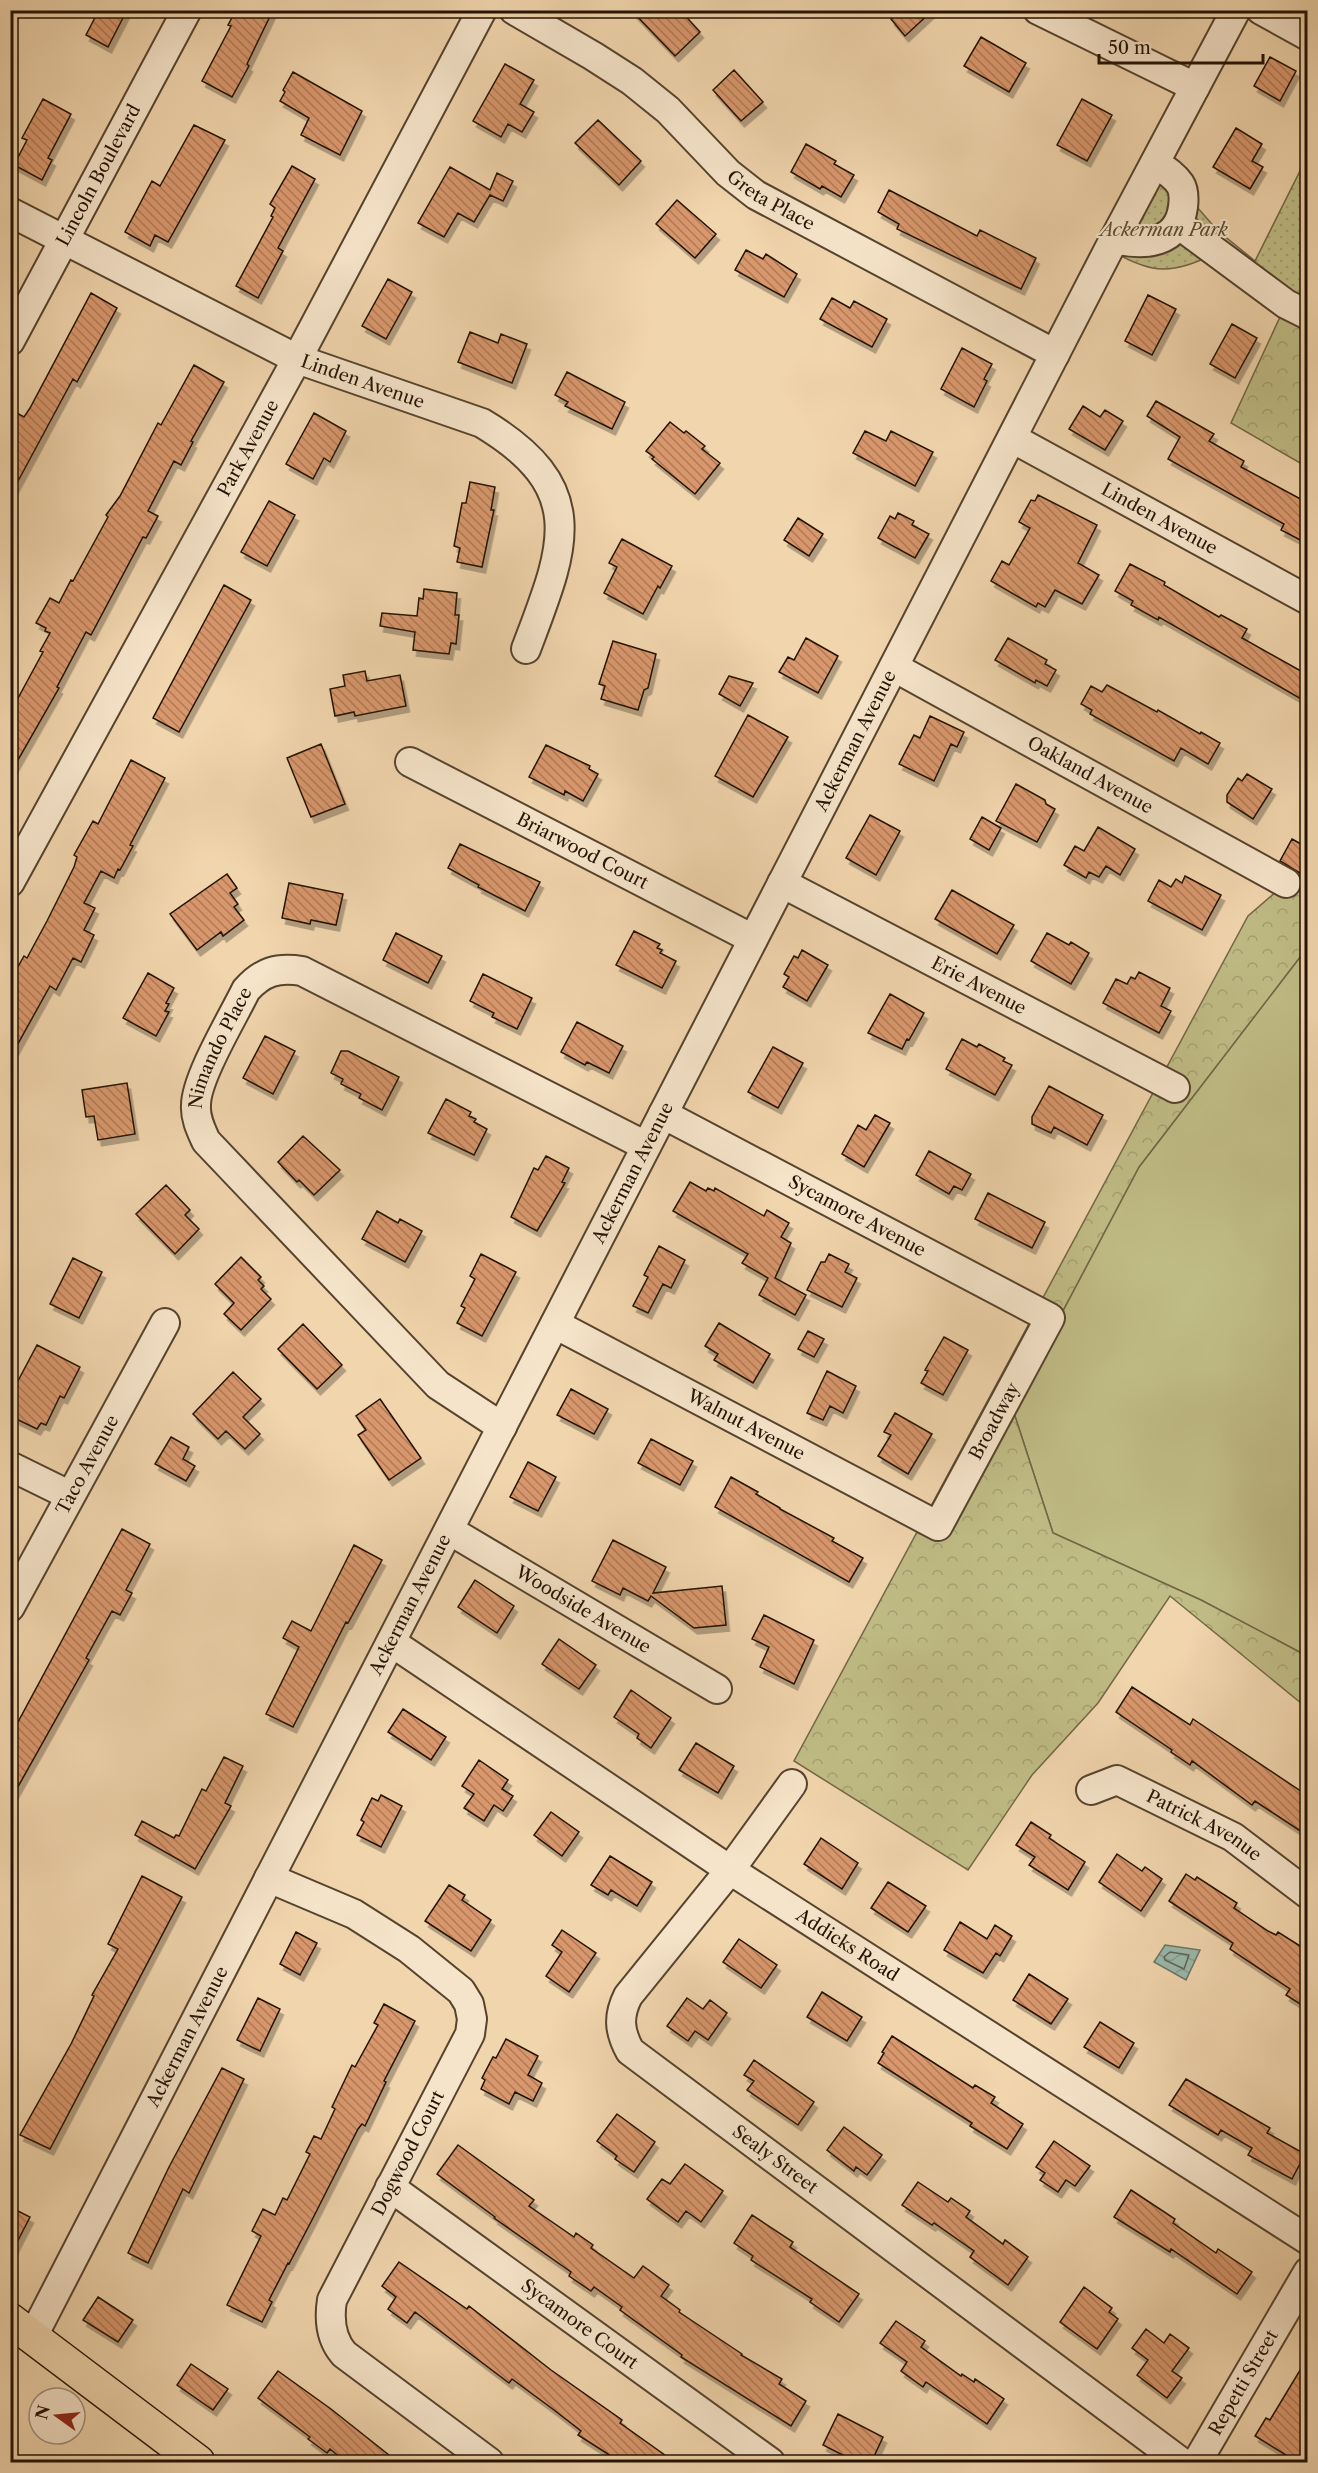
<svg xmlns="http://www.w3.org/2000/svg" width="1318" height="2473" font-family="'Libre Caslon Text',serif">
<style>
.green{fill:#c0bc86;stroke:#726745;stroke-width:1.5}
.forest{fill:url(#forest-crowns);stroke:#726745;stroke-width:1.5}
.park{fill:url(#park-dots);stroke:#726745;stroke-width:1.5}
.water{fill:url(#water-waves);stroke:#6b7668;stroke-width:1.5}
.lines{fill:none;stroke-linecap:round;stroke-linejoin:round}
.shore{stroke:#5f6658;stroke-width:1.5}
.building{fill:url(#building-back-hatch);stroke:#231204;stroke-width:1.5;filter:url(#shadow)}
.minor-casing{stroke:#56432e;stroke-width:32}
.major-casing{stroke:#231204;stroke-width:36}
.minor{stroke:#f6e4ca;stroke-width:28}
.major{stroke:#f1d5ad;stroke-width:33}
.labels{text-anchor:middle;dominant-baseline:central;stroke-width:4.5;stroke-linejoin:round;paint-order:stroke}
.street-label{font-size:18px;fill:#231204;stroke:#f6e4ca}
.park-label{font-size:18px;font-style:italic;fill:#5a4e32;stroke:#f6e4ca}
</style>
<defs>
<pattern id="forest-crowns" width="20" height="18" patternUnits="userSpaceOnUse" patternTransform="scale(1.5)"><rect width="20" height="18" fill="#c0bc86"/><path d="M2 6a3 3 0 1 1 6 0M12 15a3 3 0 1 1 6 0" fill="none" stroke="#a5a172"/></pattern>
<pattern id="park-dots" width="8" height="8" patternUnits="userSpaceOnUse" patternTransform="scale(1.5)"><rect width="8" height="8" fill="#c0bc86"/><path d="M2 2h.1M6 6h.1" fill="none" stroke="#a5a172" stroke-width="1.8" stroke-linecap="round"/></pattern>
<pattern id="water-waves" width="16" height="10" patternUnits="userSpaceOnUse" patternTransform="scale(1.5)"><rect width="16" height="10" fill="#9bb9ab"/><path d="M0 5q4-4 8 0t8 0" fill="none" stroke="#859e92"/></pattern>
<pattern id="building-back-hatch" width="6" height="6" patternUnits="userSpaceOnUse" patternTransform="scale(1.5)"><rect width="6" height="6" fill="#d9976d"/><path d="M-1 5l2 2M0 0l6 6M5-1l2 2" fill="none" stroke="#b07a57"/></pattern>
<filter id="shadow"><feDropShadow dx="3.5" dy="6" stdDeviation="0" flood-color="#0004"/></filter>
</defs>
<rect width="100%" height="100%" fill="#f1d5ad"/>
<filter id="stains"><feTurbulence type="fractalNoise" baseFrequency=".00333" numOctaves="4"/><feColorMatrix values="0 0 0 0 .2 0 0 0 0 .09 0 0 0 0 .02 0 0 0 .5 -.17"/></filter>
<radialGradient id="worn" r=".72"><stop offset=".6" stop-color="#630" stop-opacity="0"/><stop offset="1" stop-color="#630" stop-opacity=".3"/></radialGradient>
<path class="green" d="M1307 948V1656L1201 1600 1053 1533 1012 1407 1139 1167Z"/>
<path class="forest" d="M1286 304 1307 315V467L1231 423Z
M1307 882V948L1139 1167 1012 1407 1053 1533 1201 1600 1307 1656V1708L1170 1596 1098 1703 1032 1775 968 1870 794 1761 1248 916 1286 883Z"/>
<path class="park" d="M1159 155C1190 167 1197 174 1197 207L1217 230 1255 261 1301 169 1307 172V315L1217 253C1172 274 1153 276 1109 249Z"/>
<path class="water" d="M1165 1945 1200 1950 1186 1980 1154 1962Z"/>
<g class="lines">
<path class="shore" d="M1170 1952 1189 1955 1184 1969 1165 1960 1164 1957Z"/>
</g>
<path class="building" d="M99 10H127L108 47 86 35Z
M236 10H273L247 64 249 66 232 97 202 81 231 26 228 25Z
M631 10H680L700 32 675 56Z
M901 10H933L905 36 891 19Z
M981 37 1026 63 1009 92 964 66Z
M1270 57 1296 71 1280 101 1254 86Z
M505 64 534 80 520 104 534 112 522 132 508 124 501 137 473 121Z
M734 70 763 102 741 121 713 90Z
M293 72 362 111 340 155 301 135 309 118 280 101 285 92 283 90Z
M43 99 71 114 48 158 52 160 42 180 14 165 27 140 22 138Z
M1082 99 1112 115 1087 161 1057 145Z
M598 120 641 161 619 185 575 143Z
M194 125 225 140 168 242 155 235 150 246 125 232 152 181 160 186Z
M1236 128 1262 144 1252 161 1263 167 1250 189 1213 167Z
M806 144 836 161 834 164 854 175 841 197 822 186 820 189 791 172Z
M292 166 315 179 278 248 283 251 258 298 236 286 273 217 271 216 275 208 270 204Z
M450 167 490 190 497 173 513 181 503 201 490 195 474 222 458 213 444 237 418 223Z
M889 190 977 236 980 230 1036 258 1021 289 897 229 899 224 878 212Z
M677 200 716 234 695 258 656 224Z
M746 250 763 259 766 254 797 274 784 297 735 270Z
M388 279 412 292 386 339 362 326Z
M91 293 117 308 77 382 73 379 10 496V426L17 413 24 417 30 408Z
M1148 295 1176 309 1152 355 1125 341Z
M832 298 850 308 854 301 887 319 872 347 820 319Z
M1232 324 1257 338 1235 378 1210 364Z
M470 332 498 343 501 334 527 344 512 383 458 362Z
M962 348 992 364 984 379 987 381 974 407 941 389Z
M194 365 224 382 191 441 193 442 181 465 174 461 148 511 158 516 146 538 143 537 91 635 86 632 57 687 59 688 10 774V713L43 652 40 651 50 633 45 631 46 628 36 623 50 598 59 603 71 580 73 581 108 517 106 515 120 496 158 423 161 425Z
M567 372 625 402 612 429 565 406 568 402 555 395Z
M1156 401 1214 434 1209 441 1244 461 1241 467 1308 503V544L1281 530 1284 524 1168 459 1180 437 1147 416Z
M1083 406 1100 417 1105 410 1123 421 1105 450 1069 429Z
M314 413 346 431 330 462 324 458 313 479 286 464Z
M670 422 684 433 686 431 705 446 702 449 720 463 695 494 652 459 654 457 646 451Z
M865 431 886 441 891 431 933 452 915 486 853 453Z
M470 482 495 487 491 510H494L482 567 457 562 460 548 454 546 462 503H466Z
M1038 495 1097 525 1078 563 1099 575 1082 604 1055 590 1045 607 1038 603 1036 607 991 581 1002 561 1009 565 1030 528 1019 522 1031 500 1035 501Z
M269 501 295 515 267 566 241 552Z
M898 513 914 521 912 525 929 534 915 558 878 538 890 516 895 519Z
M798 518 823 534 809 556 784 540Z
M622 539 672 566 660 588 658 586 643 614 604 593 617 567 609 563Z
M1130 564 1165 582 1164 585 1219 617 1221 615 1247 629 1242 638 1308 675V703L1159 617 1158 620 1131 605 1133 601 1115 591Z
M224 585 251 600 179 732 153 718Z
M424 589 457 593 455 615H459L456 644 451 643 449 654 413 650 415 632 380 626 382 613 417 616 419 598 423 599Z
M806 638 838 656 818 693 779 672 788 657 794 660Z
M1008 638 1047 660 1045 664 1056 670 1047 686 1036 680 1035 683 995 660Z
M613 641 656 654 648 688 644 690 638 710 601 699 605 686 599 684Z
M365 671 367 681 400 675 406 706 355 716 354 712 335 716 330 689 345 686 343 675Z
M729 676 753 683 740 706 719 694Z
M1107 685 1157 712 1158 710 1200 734 1201 732 1220 743 1208 764 1181 748 1174 761 1090 714 1092 710 1081 704 1091 686 1102 692Z
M748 715 788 737 753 797 715 776Z
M930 716 964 732 957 747 951 744 934 781 899 764 914 735 920 738Z
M321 744 345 804 311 817 287 758Z
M546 745 590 766 589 769 598 774 583 801 565 791 564 795 529 777Z
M131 760 165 778 130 845 133 846 120 870 118 869 114 878 101 871 84 903 95 908 84 930 94 935 81 962 73 958 56 990 50 986 10 1058V981L24 956 27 958 47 921 74 867 77 857 74 855 93 821 98 824Z
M1247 774 1272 789 1253 819 1227 802V795L1238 778 1242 781Z
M1016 784 1045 800 1046 804 1055 809 1037 842 996 821Z
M870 815 900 831 876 875 846 858Z
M982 817 1001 828 989 850 970 839Z
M1098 827 1135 849 1120 875 1106 866 1099 877 1089 872 1086 878 1064 865 1075 846 1084 851Z
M1292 839 1308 848V878L1280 861Z
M460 844 540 882 525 911 478 887 479 885 448 868Z
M227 874 237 888 230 893 238 904 234 907 244 920 223 936 221 932 197 950 170 914Z
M1185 876 1221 895 1202 930 1148 901 1159 880 1171 887 1176 879 1182 883Z
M289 883 343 894 336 925 311 920 310 924 282 918Z
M952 890 1014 925 997 954 935 919Z
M634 931 660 944 657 948 662 950 660 953 676 961 662 988 616 965Z
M396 933 442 956 428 983 383 960Z
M1047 933 1069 945 1071 942 1089 953 1071 984 1031 961Z
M802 950 828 965 807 1001 783 987 789 977 784 974 794 956 798 958Z
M1139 972 1170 988 1161 1006 1171 1011 1159 1033 1103 1003 1116 979 1127 984 1131 977 1135 979Z
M148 973 174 988 166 1003 169 1004 165 1011 169 1012 156 1036 123 1018Z
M483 974 532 998 517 1029 492 1017 494 1013 470 1001Z
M890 994 924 1013 909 1040 907 1039 902 1049 868 1033Z
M577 1022 623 1046 609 1073 587 1062 585 1065 561 1052Z
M265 1036 295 1051 273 1094 243 1078Z
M962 1039 977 1047 979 1044 1005 1058 1003 1061 1012 1065 995 1095 946 1069Z
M773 1047 803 1063 778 1108 748 1092Z
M341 1051H348L399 1077 382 1110 359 1098 361 1094 341 1084 343 1079 331 1073Z
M127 1083 135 1134 98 1140 94 1116 86 1117 82 1090Z
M1049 1086 1103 1115 1087 1145 1054 1127 1051 1133 1032 1124V1117Z
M446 1099 471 1112 469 1116 476 1119 474 1122 487 1129 474 1155 428 1133Z
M875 1115 890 1123 864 1167 842 1154 858 1125 866 1130Z
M303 1136 340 1170 314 1195 299 1180 297 1182 278 1162Z
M929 1151 971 1174 962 1190 954 1186 949 1194 916 1175Z
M546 1156 569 1168 562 1182 565 1183 537 1231 511 1217 534 1168 538 1170Z
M690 1182 706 1191 708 1188 714 1191 715 1188 764 1216 767 1210 789 1223 781 1237 791 1243 775 1278 806 1295 795 1315 759 1295 768 1278 742 1263 748 1254 673 1211Z
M166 1185 190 1210 185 1215 199 1229 175 1254 136 1214Z
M988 1193 1045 1222 1032 1248 975 1219Z
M377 1211 398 1223 400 1219 422 1231 405 1262 362 1239Z
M659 1246 685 1260 671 1288 663 1284 648 1313 633 1306 648 1277 644 1275Z
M481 1254 516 1272 482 1336 457 1323 465 1308 461 1306 475 1279 470 1276Z
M829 1254 849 1264 845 1272 857 1278 842 1307 807 1290 821 1262H825Z
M241 1257 261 1277 258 1280 264 1286 261 1289 271 1299 241 1330 224 1314 234 1303 215 1284Z
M73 1258 102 1272 79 1318 50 1304Z
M719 1323 770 1354 753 1383 714 1360 718 1354 705 1346Z
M303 1324 342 1365 317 1389 278 1349Z
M808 1331 824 1339 814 1357 798 1349Z
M944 1337 968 1350 943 1395 921 1383 928 1371 925 1370Z
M37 1345 80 1367 64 1398 60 1396 46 1425 41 1423 37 1429 10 1416V1396Z
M827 1371 856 1386 843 1413 830 1406 823 1420 807 1413Z
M233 1372 261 1399 243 1417 260 1434 245 1449 226 1431 218 1439 193 1414Z
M571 1389 608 1409 594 1434 557 1415Z
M380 1399 421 1458 389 1480 358 1435 366 1430 356 1416Z
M895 1413 932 1434 908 1474 878 1456 891 1435 884 1432Z
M171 1437 189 1447 183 1459 195 1466 186 1481 155 1464Z
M651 1439 693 1461 680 1485 638 1463Z
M528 1462 556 1477 538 1511 510 1497Z
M731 1477 758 1492 756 1494 780 1508V1509L834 1538 832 1541 863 1558 849 1582 715 1507Z
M122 1529 150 1544 126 1590 132 1593 120 1615 112 1611 86 1658 89 1660 10 1801V1748L16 1738 11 1735Z
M613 1540 666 1567 653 1593 722 1586 726 1625 694 1628 651 1596 648 1601 623 1588 620 1595 592 1581Z
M354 1545 382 1560 348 1623 346 1622 293 1727 266 1714 299 1647 283 1638 292 1621 311 1631Z
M475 1580 514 1606 497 1633 458 1607Z
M764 1615 814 1640 794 1684 760 1667 769 1647 752 1639Z
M559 1639 596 1665 579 1689 542 1664Z
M1132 1687 1190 1725 1193 1719 1308 1796V1836L1255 1801 1252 1805 1192 1761 1190 1765 1171 1752 1172 1750 1116 1712Z
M631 1690 671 1718 651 1748 637 1738 639 1734 614 1717Z
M403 1709 446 1737 431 1760 388 1732Z
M696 1743 734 1766 718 1793 679 1770Z
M224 1757 243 1766 225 1803 231 1806 195 1869 135 1835 142 1821 174 1838 176 1835 179 1836 202 1789 206 1791Z
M479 1760 508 1780 502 1789 513 1796 503 1811 494 1805 484 1821 464 1808 474 1794 462 1786Z
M381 1795 402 1806 381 1847 357 1835 364 1822 361 1820 372 1798 378 1801Z
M551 1812 579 1832 562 1856 534 1835Z
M1031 1822 1051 1835 1049 1838 1085 1862 1068 1890 1029 1865 1035 1857 1016 1845Z
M821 1838 858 1863 842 1889 804 1864Z
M1117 1854 1142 1871 1145 1867 1162 1879 1141 1911 1099 1882Z
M610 1856 652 1882 637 1906 611 1890 608 1895 591 1885Z
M1186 1874 1195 1880 1197 1877 1237 1903 1234 1908 1268 1931 1276 1935 1278 1932 1308 1951V2009L1286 1995 1290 1989 1230 1949 1233 1943 1169 1901Z
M142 1876 182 1897 50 2149 20 2135 71 2044 94 1996 92 1995 118 1949 108 1944Z
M888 1882 926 1906 908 1932 871 1908Z
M449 1885 465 1895 462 1900 491 1920 471 1951 425 1921Z
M960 1922 987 1939 995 1925 1012 1936 1000 1956 996 1953 983 1973 944 1950Z
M562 1930 596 1953 569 1992 546 1976 562 1952 552 1945Z
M296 1932 317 1943 300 1975 280 1964Z
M739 1939 777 1965 761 1988 723 1962Z
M1029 1974 1068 1999 1051 2024 1013 2000Z
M822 1992 862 2017 847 2041 807 2017Z
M258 1998 280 2009 260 2051 237 2040Z
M687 1998 703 2009 710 2000 727 2013 708 2040 695 2031 688 2041 667 2026Z
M384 2004 415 2021 384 2081 386 2082 365 2126 362 2124 358 2129 313 2218 289 2264 288 2263 269 2300 272 2302 262 2322 227 2305 261 2236 252 2231 263 2209 275 2215 283 2198 287 2200 310 2154 306 2152 314 2136 321 2139 335 2109 332 2107 352 2065 355 2067 378 2025 374 2023Z
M1100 2022 1134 2043 1119 2068 1084 2047Z
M892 2036 973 2088 975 2085 995 2097 991 2103 1023 2124 1007 2149 970 2126 972 2123 878 2063 884 2053 882 2052Z
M506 2039 538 2056 528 2075 542 2083 533 2101 515 2092 509 2104 481 2089 485 2080 482 2078 493 2057 496 2058Z
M754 2060 814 2102 798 2125 747 2090 754 2081 744 2075Z
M222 2068 244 2079 189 2193 183 2189 148 2263 128 2253 169 2167Z
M1186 2079 1270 2128 1267 2133 1305 2154 1292 2179 1248 2155 1252 2148 1221 2130 1218 2135 1169 2105Z
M617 2114 655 2142 634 2172 615 2159 617 2156 597 2141Z
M844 2127 882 2155 867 2175 856 2167 854 2171 827 2150Z
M1054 2141 1090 2166 1075 2186 1066 2180 1058 2192 1040 2180 1045 2173 1036 2167Z
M458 2145 534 2200 529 2206 574 2237 576 2233 593 2245 591 2248 634 2278 643 2266 669 2285 661 2296 680 2310 679 2312 742 2354 741 2355 782 2379 779 2384 806 2401 791 2426 681 2357 682 2355 620 2310 622 2307 594 2287 591 2291 569 2276 571 2272 494 2218 495 2217 437 2174Z
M685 2164 723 2191 701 2222 686 2211 678 2222 647 2199 662 2179 670 2184Z
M918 2182 948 2202 951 2198 970 2211 966 2217 1003 2244 1005 2240 1028 2257 1008 2285 970 2257 974 2251 934 2223 932 2225 902 2205Z
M1131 2190 1175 2219 1173 2223 1216 2253 1218 2249 1252 2272 1237 2294 1171 2249 1170 2252 1114 2217Z
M10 2207 30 2217 10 2256Z
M752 2215 793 2242 790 2247 859 2294 839 2322 810 2302 812 2299 751 2260 753 2256 734 2243Z
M399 2262 467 2309 469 2306 551 2370 622 2420 620 2423 676 2463H622L578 2435 581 2431 554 2410 512 2379 509 2383 415 2312 407 2323 388 2309 396 2297 382 2286Z
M1084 2287 1112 2308 1109 2312 1118 2319 1097 2349 1060 2322Z
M98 2297 133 2320 118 2342 83 2320Z
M896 2321 925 2341 921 2347 961 2376 962 2374 974 2382 975 2379 1004 2399 987 2424 926 2382 923 2387 901 2371 907 2362 880 2343Z
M1146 2329 1164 2343 1170 2334 1189 2348 1172 2371 1182 2378 1167 2398 1137 2375 1148 2360 1132 2348Z
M1308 2357V2451L1299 2463 1255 2436 1266 2418 1270 2420Z
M191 2364 228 2389 213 2410 177 2385Z
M278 2371 331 2409 399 2463H347L330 2449 327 2453 308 2439 310 2437 258 2398Z
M838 2414 883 2437 871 2463H858L823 2445Z"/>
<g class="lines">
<g class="minor-casing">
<g id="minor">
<path id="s1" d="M514 10 593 56 632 81 668 110 728 173 756 195 1055 354"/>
<path d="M1038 10 1195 87"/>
<path d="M1261 10 1308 36"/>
<path id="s2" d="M10 212 297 359 482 423C592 489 564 548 526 649"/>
<path d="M1178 224 1286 304 1308 315"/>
<path d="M1114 239C1145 246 1178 244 1183 207 1184 199 1184 190 1180 184 1174 175 1164 169 1155 163"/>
<path id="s3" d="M10 341 187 10"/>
<path id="s4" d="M1012 438 1308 600"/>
<path id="s5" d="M894 667 1286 883"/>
<path id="s6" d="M410 762 753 939"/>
<path id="s7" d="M10 882 297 359 482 10"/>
<path id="s8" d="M782 883 1175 1088"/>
<path id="s9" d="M555 1324 938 1526 1050 1318 663 1114"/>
<path id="s10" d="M502 1427 438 1385 206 1141C201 1130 195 1118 196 1105 196 1078 233 1017 246 990 262 972 277 967 302 971L646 1146"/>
<path d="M10 1466 69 1495"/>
<path id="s11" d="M449 1530 717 1689"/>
<path id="s12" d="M10 1607 165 1323"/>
<path id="s13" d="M391 1642 730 1870 1308 2240"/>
<path id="s14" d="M792 1784 730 1870 628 1996C618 2016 619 2031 630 2051L1181 2462"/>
<path id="s15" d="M1091 1790 1117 1780 1233 1837 1308 1894"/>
<path d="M269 1878 354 1914 409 1949 461 1991 469 2004 472 2019 470 2034 332 2300C329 2319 330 2338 344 2354L489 2462"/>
<path id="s16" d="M390 2187 770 2462"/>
<path id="s17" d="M32 2338 1109 249 1236 10"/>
<path id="s18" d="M1197 2462 1308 2272"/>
</g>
</g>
<g class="major-casing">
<path id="major" d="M10 2320 198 2462"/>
</g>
<use href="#minor" class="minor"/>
<use href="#major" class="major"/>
</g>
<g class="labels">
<g class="street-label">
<text stroke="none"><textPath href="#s3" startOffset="188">Lincoln Boulevard</textPath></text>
<text stroke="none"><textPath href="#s1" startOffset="322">Greta Place</textPath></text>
<text stroke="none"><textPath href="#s2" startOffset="392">Linden Avenue</textPath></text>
<text stroke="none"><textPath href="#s7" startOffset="495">Park Avenue</textPath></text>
<text stroke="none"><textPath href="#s4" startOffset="168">Linden Avenue</textPath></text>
<text stroke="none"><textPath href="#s17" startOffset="1797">Ackerman Avenue</textPath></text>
<text stroke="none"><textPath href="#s5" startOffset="224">Oakland Avenue</textPath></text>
<text stroke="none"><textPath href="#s6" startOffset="194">Briarwood Court</textPath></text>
<text stroke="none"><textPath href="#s8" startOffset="222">Erie Avenue</textPath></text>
<text stroke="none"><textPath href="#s10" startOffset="513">Nimando Place</textPath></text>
<text stroke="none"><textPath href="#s17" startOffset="1311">Ackerman Avenue</textPath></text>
<text transform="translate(857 1216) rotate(28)">Sycamore Avenue</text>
<text stroke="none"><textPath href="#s9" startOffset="552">Broadway</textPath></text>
<text stroke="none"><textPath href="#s9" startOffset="216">Walnut Avenue</textPath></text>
<text stroke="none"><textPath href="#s12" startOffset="162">Taco Avenue</textPath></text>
<text stroke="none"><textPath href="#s17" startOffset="825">Ackerman Avenue</textPath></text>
<text stroke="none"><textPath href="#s11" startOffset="156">Woodside Avenue</textPath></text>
<text stroke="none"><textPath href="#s15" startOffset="126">Patrick Avenue</textPath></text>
<text stroke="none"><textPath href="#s13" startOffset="548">Addicks Road</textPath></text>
<text stroke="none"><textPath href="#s17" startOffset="339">Ackerman Avenue</textPath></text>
<text transform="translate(408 2153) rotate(-63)">Dogwood Court</text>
<text stroke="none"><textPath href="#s14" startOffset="507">Sealy Street</textPath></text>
<text stroke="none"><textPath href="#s16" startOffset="234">Sycamore Court</textPath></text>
<text stroke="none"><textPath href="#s18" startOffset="92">Repetti Street</textPath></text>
</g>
<g class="park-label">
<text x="1164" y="230">Ackerman Park</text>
</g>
</g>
<rect width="1318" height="2473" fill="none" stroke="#f1d5ad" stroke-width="36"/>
<rect x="12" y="12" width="1294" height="2449" fill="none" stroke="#231204" stroke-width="3"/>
<rect x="18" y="18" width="1282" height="2437" fill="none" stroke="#231204" stroke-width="1.5"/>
<g transform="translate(57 2416) rotate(285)"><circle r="28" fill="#f6e4ca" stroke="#a2907b" stroke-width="1.5"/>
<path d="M0-4.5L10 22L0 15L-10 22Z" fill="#8f2418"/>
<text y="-9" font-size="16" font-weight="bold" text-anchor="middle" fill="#231204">N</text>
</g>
<path d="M1099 54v9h164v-9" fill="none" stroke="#231204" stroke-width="3"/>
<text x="1108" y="54" font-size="18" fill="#231204" stroke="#f6e4ca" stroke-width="4.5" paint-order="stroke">50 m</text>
<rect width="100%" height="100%" filter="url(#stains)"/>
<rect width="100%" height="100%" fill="url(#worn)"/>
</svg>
